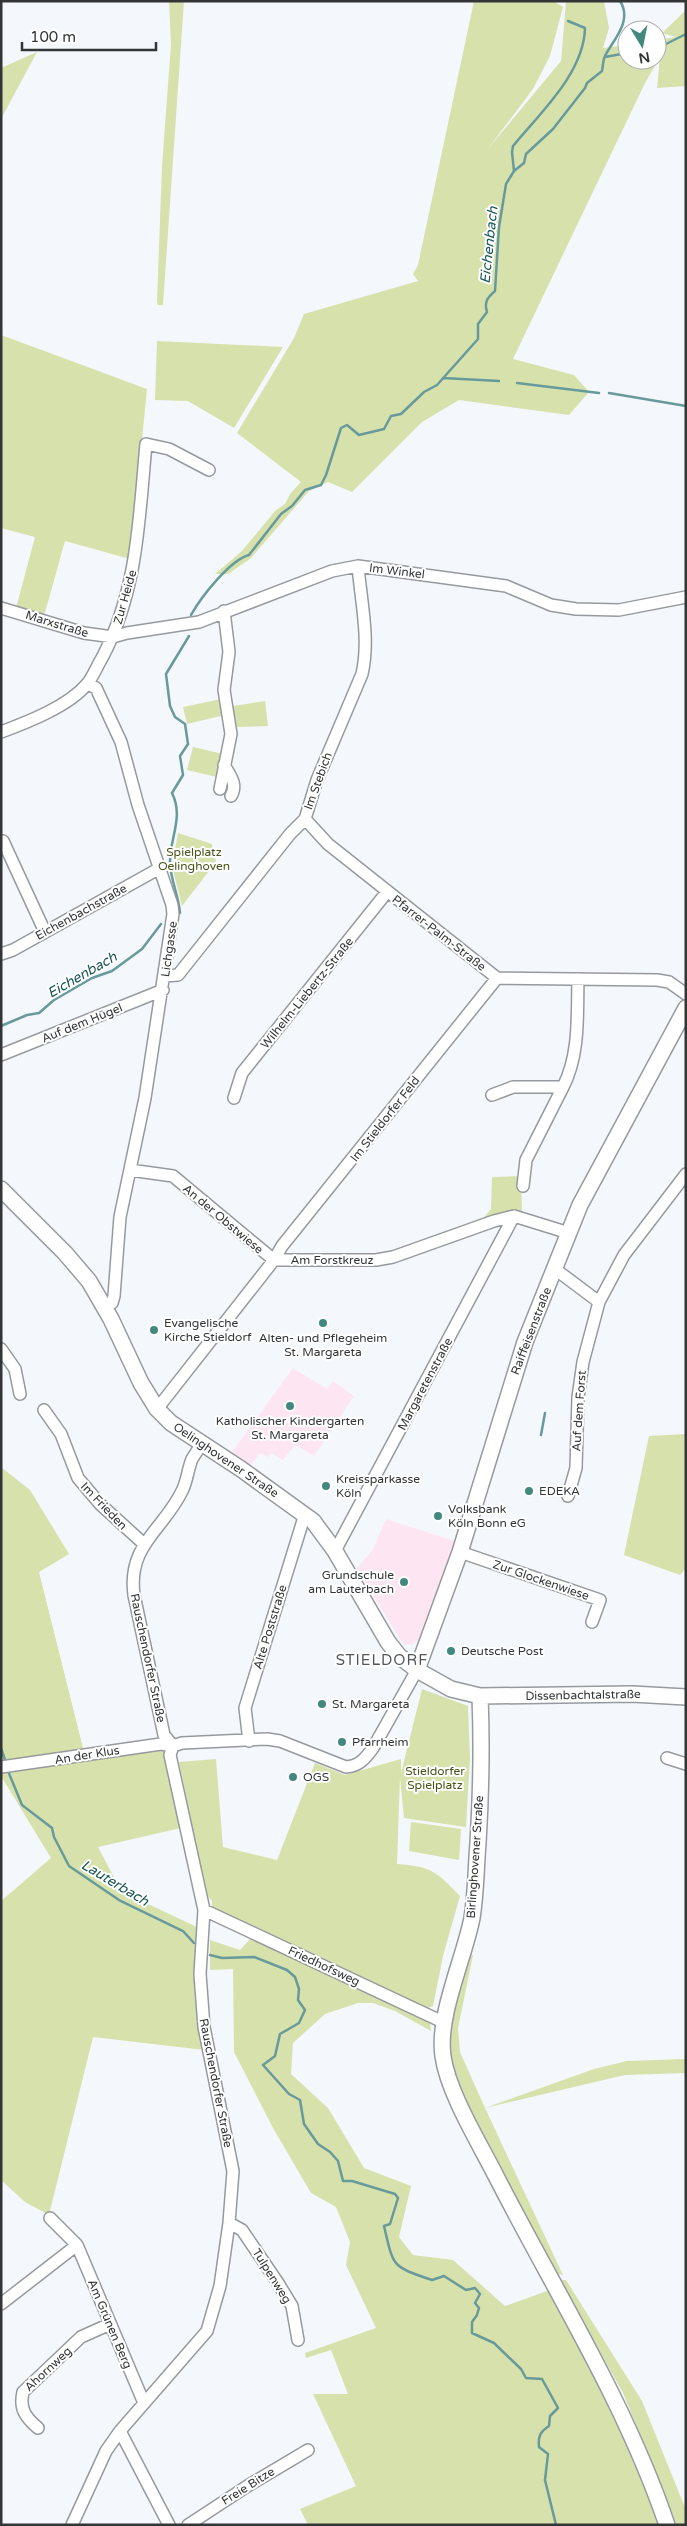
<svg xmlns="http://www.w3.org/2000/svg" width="687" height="2526" font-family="'Varela Round',sans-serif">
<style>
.education{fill:#fde6f2}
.green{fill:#d7e1ac}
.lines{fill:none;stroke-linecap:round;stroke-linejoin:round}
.stream{stroke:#689a9b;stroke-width:2.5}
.minor-casing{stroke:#969a9e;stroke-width:14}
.major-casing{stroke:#969a9e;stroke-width:18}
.minor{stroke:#fff;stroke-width:11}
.major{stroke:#fff;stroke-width:15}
.poi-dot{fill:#43887e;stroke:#fff;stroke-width:2}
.labels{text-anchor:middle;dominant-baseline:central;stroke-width:4;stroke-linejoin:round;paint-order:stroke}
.street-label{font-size:12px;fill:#333537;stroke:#fff}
.park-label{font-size:12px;fill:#4b5319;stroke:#fff}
.poi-label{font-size:12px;fill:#333537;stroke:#fff;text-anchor:start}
.water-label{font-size:14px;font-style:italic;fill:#195657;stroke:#fff}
.quarter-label{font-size:15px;letter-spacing:1px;fill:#525559;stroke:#fff}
</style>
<rect width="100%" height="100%" fill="#f4f7fc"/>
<path class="education" d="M293 1368 327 1389 333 1381 354 1396 314 1456 295 1445 283 1460 271 1453 268 1457 260 1453 250 1466 230 1455Z
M386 1519 455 1541 427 1623 418 1640 412 1645 403 1644 362 1577 355 1571 373 1549Z"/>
<path class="green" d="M169 1H184L163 305H158L157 302 162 166 171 44Z
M474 1H553L563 7 550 56 533 89 487 150 561 61 566 1H604L609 28 603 48 627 45V60H657V40L676 37 662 33 686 10V86L657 88 660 57 645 83 513 359 574 375 589 392 569 415 459 400 422 422 352 492 328 482 309 491 250 559 228 574H215L242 551 275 511 285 504 290 494 301 482 237 433 294 338 304 314 418 281 413 274 418 265Z
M37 52 1 119V68Z
M1 335 147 389 130 559 65 541 44 616 16 608 35 537 1 528Z
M157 341 283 347 234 428 188 401 155 400Z
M221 699 225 715 187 724 183 707Z
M265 701 268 726 237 727 233 706Z
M193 747 223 754 217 777 187 770Z
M178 833 212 844 216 862 182 906 172 866Z
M521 1176 522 1211H512L482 1220 491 1209 492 1177Z
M686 1434V1568L680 1575 624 1555 649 1436Z
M1 1467 30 1490 69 1554 39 1572 84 1752 1 1763Z
M422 1689 468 1706 470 1758 466 1827 404 1818 400 1777 397 1864C431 1866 437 1872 460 1896L443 1956 433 2006 425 2009 212 1911V1901L206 1894 179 1762 216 1759 223 1847 277 1860 315 1763 345 1775 401 1759V1773Z
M157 1748 165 1752 181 1828 98 1847 118 1885 148 1904 199 1928C193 1969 193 2011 204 2050L93 2037 49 2215 25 2202 1 2180V1901L51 1858 1 1776V1771Z
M411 1822 461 1829 459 1860 409 1851Z
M252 1937 430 2020 431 2031 395 2011 373 2003H358L325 2014 293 2043 291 2074 328 2108 364 2168 411 2186 399 2237 413 2255 453 2260 505 2306 550 2290 607 2386 660 2525H308L300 2509 356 2486 313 2394H348L331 2350 306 2358 305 2353 376 2328 346 2265 350 2242 336 2207 311 2193 273 2128 234 2052 233 1969 210 1970V1940L240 1950Z
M469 1954 473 1955 458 2028 460 2052 485 2108 594 2069 627 2061 686 2059V2073L625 2075 485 2108 563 2275 551 2272 456 2086 446 2037Z
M560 2280H566L642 2401 686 2510V2525H677L623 2393Z"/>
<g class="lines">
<path class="stream" d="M662 46 686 34
M605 57 627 53
M514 171 512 152 513 146C540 113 584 73 585 28L568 21
M443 378 499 381
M517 383 599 393
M609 393 686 406
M191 615C201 597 230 560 249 555L281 514 292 506 305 490 321 485 326 475 341 428 347 425 359 435 384 429 391 416 401 414 424 392 437 385 478 339V324L487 312C484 302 487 298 495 291L499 227 506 184 514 171 524 163 526 154 553 129 585 88 587 83 602 71C603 66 603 60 605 56 613 40 633 21 620 1
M180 913C179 896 170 879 170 862 170 837 184 817 172 793L183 775 180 756 188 744 185 724 175 717 170 706 166 674 189 636
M1 1026 27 1015 39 1013 54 1000 92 978 112 971 142 949 161 924
M541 1435 545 1413
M1 1748 6 1763
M8 1771 22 1805 52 1828 54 1837 69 1866 119 1900 183 1931 194 1943
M210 1955 222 1958 254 1957 287 1970 295 1977 299 1989 298 2000 305 2010 299 2023 280 2034 275 2056 263 2065 289 2094 300 2100 304 2124 318 2144 330 2152 338 2161 343 2181H352L395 2194 398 2198 390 2224 384 2226C394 2268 391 2266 432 2280L444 2276 466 2290 475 2288 480 2294 475 2303 479 2308 477 2315 472 2322V2333L494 2343 521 2369 526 2378 542 2379 558 2408 550 2416 549 2426C540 2432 538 2436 539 2447L548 2454 545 2480 556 2525"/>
<g class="minor-casing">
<path id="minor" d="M1 608 84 633 113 637 127 633 199 622 332 571 358 566 506 586 551 605 576 609 619 610 686 597
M88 684 96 688 121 742 138 805 172 905 173 914 145 1098 120 1217 114 1296 112 1303 105 1307
M1 732C28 722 69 706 87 684 93 677 97 666 102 658 138 590 139 518 146 444L169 449 209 470
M224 765C230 775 238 785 231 796
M220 789 231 734 224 690 229 652 224 611
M305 819 328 844 497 978 657 980 669 982 686 994
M3 841 45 932
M1 954 13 950 160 868
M165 976 178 975 290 834 305 819 317 780 362 674C370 639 361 602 358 566
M1 1055 163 990
M492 1095 513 1087H563C580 1054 577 1015 578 979
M234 1098 242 1073 387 892
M130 1170 173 1176 274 1260
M523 1186 526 1160 563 1087
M274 1260H376L393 1257 494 1221 514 1216 569 1233
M555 1269 599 1302
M1 1349 15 1369 20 1394
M157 1409 274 1260 282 1246 497 978
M44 1410 61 1434 78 1478 100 1504 144 1544
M568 1496 576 1468 578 1397 583 1362 599 1302 624 1255 686 1174
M335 1551 514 1216
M460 1552 600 1600 592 1622
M249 1741 245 1708 305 1514
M173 1746 164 1735 134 1595C127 1544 165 1529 183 1489 187 1480 188 1469 192 1459 195 1454 199 1448 203 1443
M173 1746 182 1743 267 1739 280 1741 346 1767C359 1766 365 1759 373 1748L417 1670
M667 1758 686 1764
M1 1767 161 1744 173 1746
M204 1910 445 2023
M50 2218 77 2245
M229 2223 242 2230 278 2283 292 2306 298 2340
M1 2304 77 2245 144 2403
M38 2428C26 2418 19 2409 23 2392L81 2337 110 2324
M120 2431 169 2525
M72 2525 106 2451 120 2431 207 2331 220 2286 229 2223 233 2171 204 2027 200 1974 204 1910 170 1755 173 1746
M188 2525 249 2485 308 2450"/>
</g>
<g class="major-casing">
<path id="major" d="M1 1189 65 1253 89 1281 111 1319 141 1383 157 1409 171 1423 241 1469 313 1521 335 1551 388 1642 399 1656 417 1670 451 1689 480 1696 632 1694 686 1697
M417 1670 460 1552 525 1342 580 1205 686 1008
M480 1696C482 1745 481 1794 478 1843 476 1867 476 1893 472 1918 464 1959 437 2016 443 2056 448 2093 480 2144 497 2178 556 2293 625 2402 667 2525"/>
</g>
<use href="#minor" class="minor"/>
<use href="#major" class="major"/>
</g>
<g class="poi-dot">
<circle cx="323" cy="1323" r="5"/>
<circle cx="154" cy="1330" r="5"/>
<circle cx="290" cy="1406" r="5"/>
<circle cx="326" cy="1486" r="5"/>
<circle cx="529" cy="1491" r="5"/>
<circle cx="438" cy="1516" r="5"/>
<circle cx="404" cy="1582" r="5"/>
<circle cx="451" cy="1651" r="5"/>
<circle cx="322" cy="1704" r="5"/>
<circle cx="342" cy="1742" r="5"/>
<circle cx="293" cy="1777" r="5"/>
</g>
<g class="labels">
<g class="street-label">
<text transform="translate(397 571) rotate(7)">Im Winkel</text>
<text transform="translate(125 597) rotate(-74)">Zur Heide</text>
<text transform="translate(57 624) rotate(17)">Marxstraße</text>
<text transform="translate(318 781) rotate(-70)">Im Stebich</text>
<text transform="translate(81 912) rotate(-29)">Eichenbachstraße</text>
<text transform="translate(439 933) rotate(38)">Pfarrer-Palm-Straße</text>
<text transform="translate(169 949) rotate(-82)">Lichgasse</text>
<text transform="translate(307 993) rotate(-51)">Wilhelm-Liebertz-Straße</text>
<text transform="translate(82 1023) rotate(-22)">Auf dem Hügel</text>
<text transform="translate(385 1119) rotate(-52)">Im Stieldorfer Feld</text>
<text transform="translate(223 1219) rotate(40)">An der Obstwiese</text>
<text x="332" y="1260">Am Forstkreuz</text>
<text transform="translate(531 1331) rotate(-69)">Raiffeisenstraße</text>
<text transform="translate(425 1384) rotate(-62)">Margaretenstraße</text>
<text transform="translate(579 1411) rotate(-86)">Auf dem Forst</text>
<text transform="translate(226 1460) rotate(34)">Oelinghovener Straße</text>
<text transform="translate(104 1506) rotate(46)">Im Frieden</text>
<text transform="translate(541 1580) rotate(19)">Zur Glockenwiese</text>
<text transform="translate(270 1627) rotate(-73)">Alte Poststraße</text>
<text transform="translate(148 1658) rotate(78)">Rauschendorfer Straße</text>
<text transform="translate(583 1695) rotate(-1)">Dissenbachtalstraße</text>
<text transform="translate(87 1755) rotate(-9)">An der Klus</text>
<text transform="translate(475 1857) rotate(-86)">Birlinghovener Straße</text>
<text transform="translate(324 1966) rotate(25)">Friedhofsweg</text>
<text transform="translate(216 2083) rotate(79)">Rauschendorfer Straße</text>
<text transform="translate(272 2276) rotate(58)">Tulpenweg</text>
<text transform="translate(110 2324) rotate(67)">Am Grünen Berg</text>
<text transform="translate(48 2369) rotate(-43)">Ahornweg</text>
<text transform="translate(248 2486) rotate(-32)">Freie Bitze</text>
</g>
<g class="park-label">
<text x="194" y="852">Spielplatz<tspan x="194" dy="14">Oelinghoven</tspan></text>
<text x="435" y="1771">Stieldorfer<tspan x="435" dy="14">Spielplatz</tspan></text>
</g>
<g class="poi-label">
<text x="164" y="1323">Evangelische<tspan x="164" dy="14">Kirche Stieldorf</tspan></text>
<text x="323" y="1338" text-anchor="middle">Alten- und Pflegeheim<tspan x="323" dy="14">St. Margareta</tspan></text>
<text x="290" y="1421" text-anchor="middle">Katholischer Kindergarten<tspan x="290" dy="14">St. Margareta</tspan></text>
<text x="336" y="1479">Kreissparkasse<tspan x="336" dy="14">Köln</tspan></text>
<text x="539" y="1491">EDEKA</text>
<text x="448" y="1509">Volksbank<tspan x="448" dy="14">Köln Bonn eG</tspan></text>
<text x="394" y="1575" text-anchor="end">Grundschule<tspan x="394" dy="14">am Lauterbach</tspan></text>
<text x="461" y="1651">Deutsche Post</text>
<text x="332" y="1704">St. Margareta</text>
<text x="352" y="1742">Pfarrheim</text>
<text x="303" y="1777">OGS</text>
</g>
<g class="water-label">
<text transform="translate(489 245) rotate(-84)">Eichenbach</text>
<text transform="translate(82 975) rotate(-30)">Eichenbach</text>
<text transform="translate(115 1883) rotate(31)">Lauterbach</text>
</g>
<g class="quarter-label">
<text x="382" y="1660">STIELDORF</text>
</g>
</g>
<rect width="687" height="2526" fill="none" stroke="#333537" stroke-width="5"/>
<g transform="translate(642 45) rotate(170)"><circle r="24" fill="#ffffff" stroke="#adaeaf"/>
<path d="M0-4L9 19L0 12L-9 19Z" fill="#43887e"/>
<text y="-8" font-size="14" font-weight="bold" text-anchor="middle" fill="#333537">N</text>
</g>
<path d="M22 42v8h134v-8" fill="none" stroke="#333537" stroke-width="2.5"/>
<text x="30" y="42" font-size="15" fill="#333537" stroke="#ffffff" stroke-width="4" paint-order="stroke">100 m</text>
</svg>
